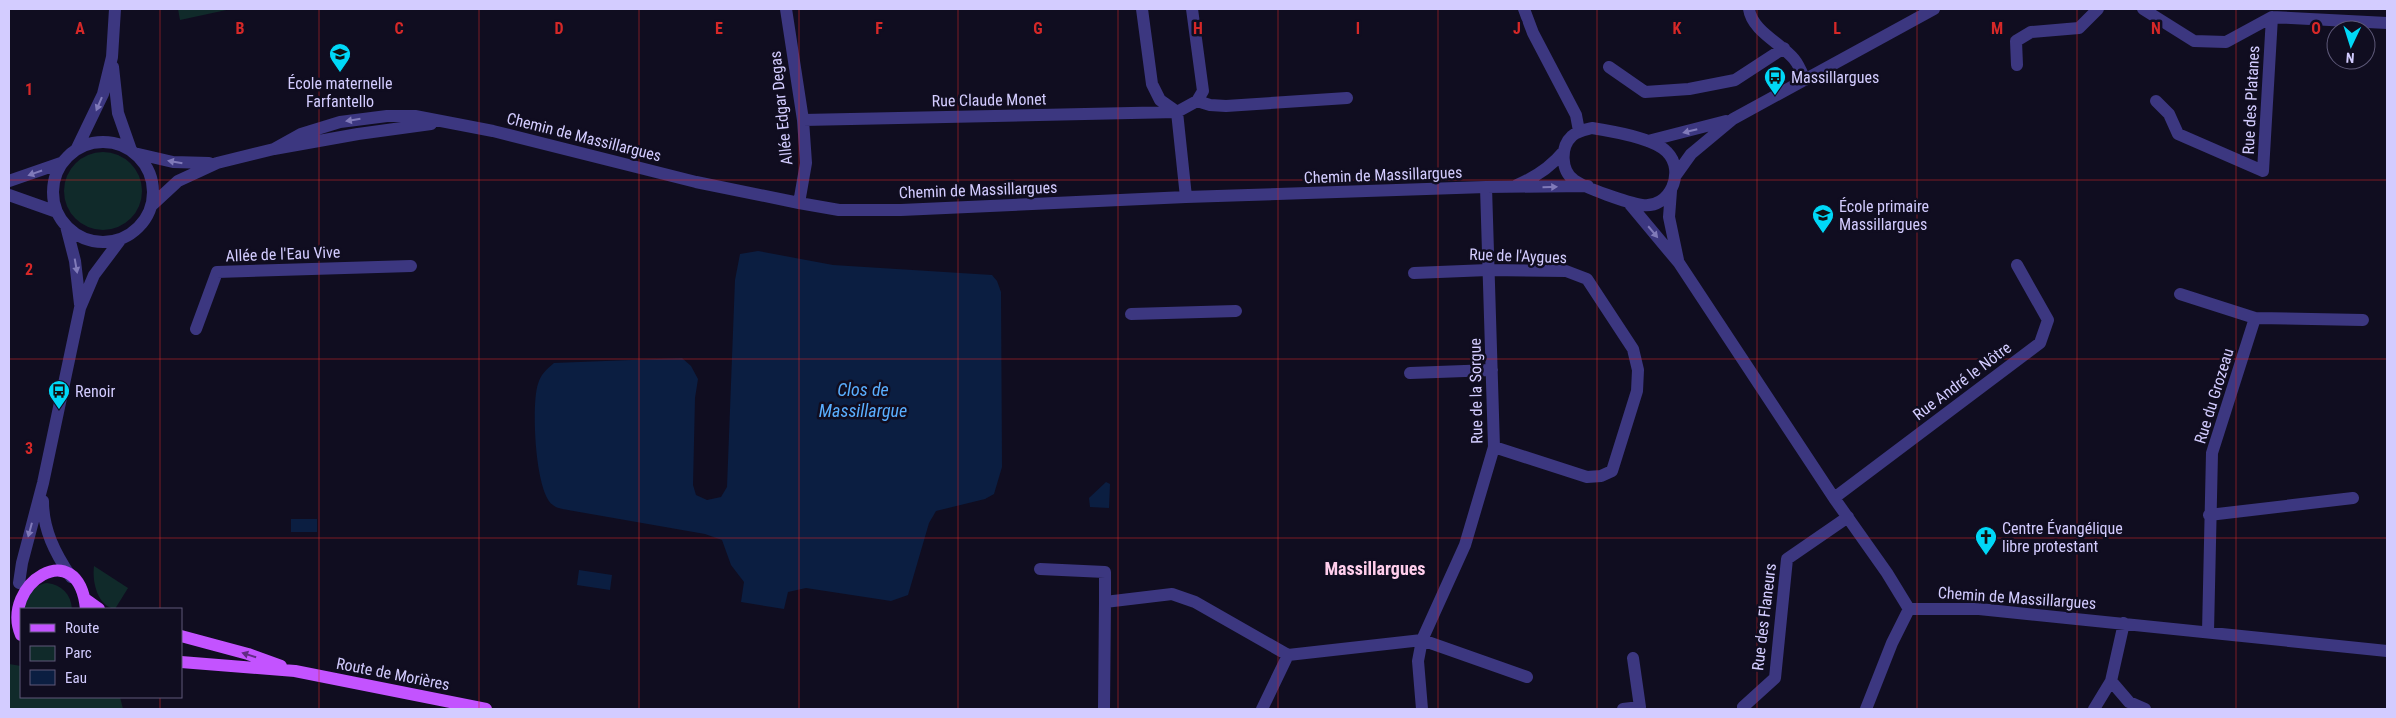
<svg xmlns="http://www.w3.org/2000/svg" width="2396" height="718" font-family="'Roboto Condensed',sans-serif">
<style>
.green{fill:#102a2a}
.water{fill:#0b1e41}
.lines{fill:none;stroke-linecap:round;stroke-linejoin:round}
.minor{stroke:#3c3780;stroke-width:12}
.major{stroke:#c353ff;stroke-width:12}
.oneway{fill:#807ab9}
.oneway2{fill:#612c84}
.grid{fill:none;stroke:#d62828;stroke-width:1;stroke-opacity:0.55}
.labels{text-anchor:middle;dominant-baseline:central;stroke-width:5;stroke-linejoin:round;paint-order:stroke}
.poi-label{font-size:16px;fill:#d3ccff;stroke:#100d20;text-anchor:start}
.street-label{font-size:16px;fill:#d3ccff;stroke:#100d20}
.water-label{font-size:18px;font-style:italic;fill:#5aafff;stroke:#100d20}
.neighbourhood-label{font-size:18px;font-weight:bold;fill:#ffceec;stroke:#100d20}
.grid-label{font-size:16px;text-anchor:middle;font-weight:bold;fill:#d62828;stroke:#100d20;stroke-width:5;stroke-linejoin:round;paint-order:stroke}
</style>
<rect width="100%" height="100%" fill="#100d20"/>
<path class="green" d="M178 9H231L180 20Z
M64 191a39 39 0 1 1 78 0a39 39 0 1 1-78 0Z
M94 566 128 588 115 609C97 606 92 581 94 566Z
M47 583C62 585 71 594 72 609H22C23 597 35 584 47 583Z
M9 664 21 666V697H120L123 709H9Z"/>
<path class="water" d="M758 251 833 265 992 275 997 281 1001 292 1002 467 994 494 985 499 936 511 929 523 908 595 891 601 806 588 788 592 784 609 741 602 744 582 731 565 722 540 705 534 568 510C563 509 556 508 553 505 535 494 531 404 538 384 541 374 546 370 554 363L682 358 691 366 698 379 695 398 693 485 696 495 707 500 721 497 727 487 735 280 740 254Z
M1106 482 1110 484 1109 508 1090 507 1089 498Z
M291 519H317V532H291Z
M579 570 612 575 610 590 577 585Z"/>
<g class="lines">
<path class="minor" d="M786 9 803 120 806 163 799 203
M1142 9 1152 84 1160 100 1177 112 1186 197
M1524 9 1533 33 1576 115 1579 131
M1749 9C1752 31 1781 43 1794 59 1799 65 1802 73 1805 80
M2143 9 2194 41 2226 42 2272 17 2387 23
M2017 65 2016 41 2031 32 2079 28 2098 9
M113 67 118 113 131 150
M1609 67 1645 92 1689 89 1735 80 1784 48
M1197 101 1210 105 1226 106 1347 98
M2156 101 2169 114 2178 134 2263 171 2272 17
M803 120 1177 112 1197 101 1203 91 1192 9
M1592 128C1611 131 1654 138 1667 152 1686 171 1670 209 1642 205 1628 203 1585 188 1574 180 1561 171 1560 147 1572 136 1577 131 1584 130 1592 128Z
M1648 141 1726 121
M53 192a50 50 0 1 1 100 0a50 50 0 1 1-100 0Z
M77 148 103 94 112 57 115 9
M274 149 301 134 340 122 387 116H415L493 131 696 182 799 203 839 210H901L1186 197 1486 187 1588 186
M134 153 173 162 209 163
M1676 175 1691 154 1733 119 1934 9
M9 181 61 163
M1517 185C1536 177 1551 167 1564 151
M1671 191 1669 217 1678 260
M9 195 57 212
M1628 202 1679 263 1834 498 1887 573 1909 609
M151 206 178 181 217 163 274 149 358 134 431 124
M66 226 75 261 80 304
M1414 273 1488 270 1566 271 1587 279 1633 349 1638 370 1637 391 1612 471 1601 476 1587 477 1494 447
M2180 294 2255 318 2363 320
M1131 314 1236 311
M196 329 217 272 411 266
M1410 373 1492 370
M1834 498 2040 343 2048 320 2017 265
M43 501C43 530 55 553 71 577
M2209 515 2353 498
M1040 569 1105 572V602
M19 583 22 563 43 483 80 308 94 275 121 239
M1909 609H1979L2387 651
M2208 632 2212 453 2255 318
M2111 681 2129 702 2145 709
M1104 709 1105 602 1172 594 1195 602 1288 655 1422 640 1527 677
M1262 709 1288 655
M1422 709 1418 661 1422 640 1465 545 1494 447 1486 187
M1623 709 1640 707 1633 658
M1743 709V707L1775 678 1787 559 1848 517
M1866 709 1892 643 1909 609
M2094 709 2111 681 2124 623"/>
<path class="major" d="M85 599 99 609
M21 635C0 585 78 533 86 609
M181 636 248 654 281 666
M181 662 295 671 486 709"/>
</g>
<defs><path id="oneway-solid" d="M-6-.8H1V-3.2L6.5 0L1 3.2V.8H-6Z" transform="scale(1.25)"/></defs>
<g class="oneway">
<use href="#oneway-solid" transform="translate(99 104) rotate(113)"/>
<use href="#oneway-solid" transform="translate(353 120) rotate(171)"/>
<use href="#oneway-solid" transform="translate(1690 131) rotate(166)"/>
<use href="#oneway-solid" transform="translate(175 162) rotate(-170)"/>
<use href="#oneway-solid" transform="translate(35 173) rotate(161)"/>
<use href="#oneway-solid" transform="translate(1550 187) rotate(-2)"/>
<use href="#oneway-solid" transform="translate(1653 232) rotate(50)"/>
<use href="#oneway-solid" transform="translate(76 266) rotate(80)"/>
<use href="#oneway-solid" transform="translate(30 530) rotate(105)"/>
</g>
<use class="oneway2" href="#oneway-solid" transform="translate(249 655) rotate(-162)"/>
<path class="grid" d="M160 9V609M319 9V709M479 9V709M639 9V709M799 9V709M958 9V709M1118 9V709M1278 9V709M1438 9V709M1597 9V709M1757 9V709M1917 9V709M2077 9V709M2236 9V709M9 180H2387M9 359H2387M9 538H2387M160 697V709"/>
<defs>
<g id="school-pin" transform="scale(1.125)"><path d="M0 17L-7.5 6A9.5 9.5 0 1 1 7.5 6Z" fill="#00d8f7" stroke="#100d20"/><path d="M0-5L7-2L0 1L-7-2ZM-4 1L0 2.5L4 1V4Q0 6-4 4Z" fill="#111"/></g>
<g id="bus-pin" transform="scale(1.125)"><path d="M0 17L-7.5 6A9.5 9.5 0 1 1 7.5 6Z" fill="#00d8f7" stroke="#100d20"/><path d="M-5-6H5V4H4V6H2V4H-2V6H-4V4H-5ZM-3.5-4V0h7V-4ZM-3.5 1.2v1.5H-2V1.2ZM2 1.2v1.5H3.5V1.2Z" fill="#111"/></g>
<g id="church-pin" transform="scale(1.125)"><path d="M0 17L-7.5 6A9.5 9.5 0 1 1 7.5 6Z" fill="#00d8f7" stroke="#100d20"/><path d="M-1.2-6h2.4v3.5h3.3v2.4h-3.3V6h-2.4V-.1h-3.3v-2.4h3.3Z" fill="#111"/></g>
</defs>
<g fill-rule="evenodd">
<use href="#school-pin" x="340" y="54"/>
<use href="#bus-pin" x="1775" y="77"/>
<use href="#school-pin" x="1823" y="215"/>
<use href="#bus-pin" x="59" y="391"/>
<use href="#church-pin" x="1986" y="537"/>
</g>
<g class="labels">
<g class="poi-label">
<text x="1791" y="77">Massillargues</text>
<text x="340" y="83" text-anchor="middle">École maternelle<tspan x="340" dy="18">Farfantello</tspan></text>
<text x="1839" y="206">École primaire<tspan x="1839" dy="18">Massillargues</tspan></text>
<text x="75" y="391">Renoir</text>
<text x="2002" y="528">Centre Évangélique<tspan x="2002" dy="18">libre protestant</tspan></text>
</g>
<g class="street-label">
<text transform="translate(989 100) rotate(-1)">Rue Claude Monet</text>
<text transform="translate(2251 100) rotate(-87)">Rue des Platanes</text>
<text transform="translate(781 108) rotate(-96)">Allée Edgar Degas</text>
<text transform="translate(584 137) rotate(14)">Chemin de Massillargues</text>
<text transform="translate(1383 175) rotate(-2)">Chemin de Massillargues</text>
<text transform="translate(978 190) rotate(-2)">Chemin de Massillargues</text>
<text transform="translate(283 254) rotate(-2)">Allée de l'Eau Vive</text>
<text transform="translate(1518 256) rotate(2)">Rue de l'Aygues</text>
<text transform="translate(1962 381) rotate(-37)">Rue André le Nôtre</text>
<text transform="translate(1476 391) rotate(-91)">Rue de la Sorgue</text>
<text transform="translate(2214 396) rotate(-73)">Rue du Grozeau</text>
<text transform="translate(2017 598) rotate(4)">Chemin de Massillargues</text>
<text transform="translate(1764 617) rotate(-83)">Rue des Flaneurs</text>
<text transform="translate(393 674) rotate(11)">Route de Morières</text>
</g>
<g class="water-label">
<text x="863" y="389">Clos de<tspan x="863" dy="21">Massillargue</tspan></text>
</g>
<g class="neighbourhood-label">
<text x="1375" y="568">Massillargues</text>
</g>
</g>
<g class="grid-label">
<text x="80" y="34">A</text>
<text x="240" y="34">B</text>
<text x="399" y="34">C</text>
<text x="559" y="34">D</text>
<text x="719" y="34">E</text>
<text x="879" y="34">F</text>
<text x="1038" y="34">G</text>
<text x="1198" y="34">H</text>
<text x="1358" y="34">I</text>
<text x="1517" y="34">J</text>
<text x="1677" y="34">K</text>
<text x="1837" y="34">L</text>
<text x="1997" y="34">M</text>
<text x="2156" y="34">N</text>
<text x="2316" y="34">O</text>
<text x="29" y="95">1</text>
<text x="29" y="275">2</text>
<text x="29" y="454">3</text>
</g>
<rect width="2396" height="718" fill="none" stroke="#d3ccff" stroke-width="20"/>
<rect x="20" y="608" width="162" height="90" fill="#100d20" stroke="#5e5979"/>
<rect x="30" y="624" width="25" height="8" fill="#c353ff" stroke="#5e5979"/>
<text x="65" y="633" font-size="15" fill="#d3ccff">Route</text>
<rect x="30" y="646" width="25" height="15" fill="#102a2a" stroke="#5e5979"/>
<text x="65" y="658" font-size="15" fill="#d3ccff">Parc</text>
<rect x="30" y="670" width="25" height="15" fill="#0b1e41" stroke="#5e5979"/>
<text x="65" y="683" font-size="15" fill="#d3ccff">Eau</text>
<g transform="translate(2351 45) rotate(184)"><circle r="24" fill="#100d20" stroke="#5e5979"/>
<path d="M0-4L9 19L0 12L-9 19Z" fill="#00d8f7"/>
<text y="-8" font-size="14" font-weight="bold" text-anchor="middle" fill="#d3ccff">N</text>
</g>
</svg>
